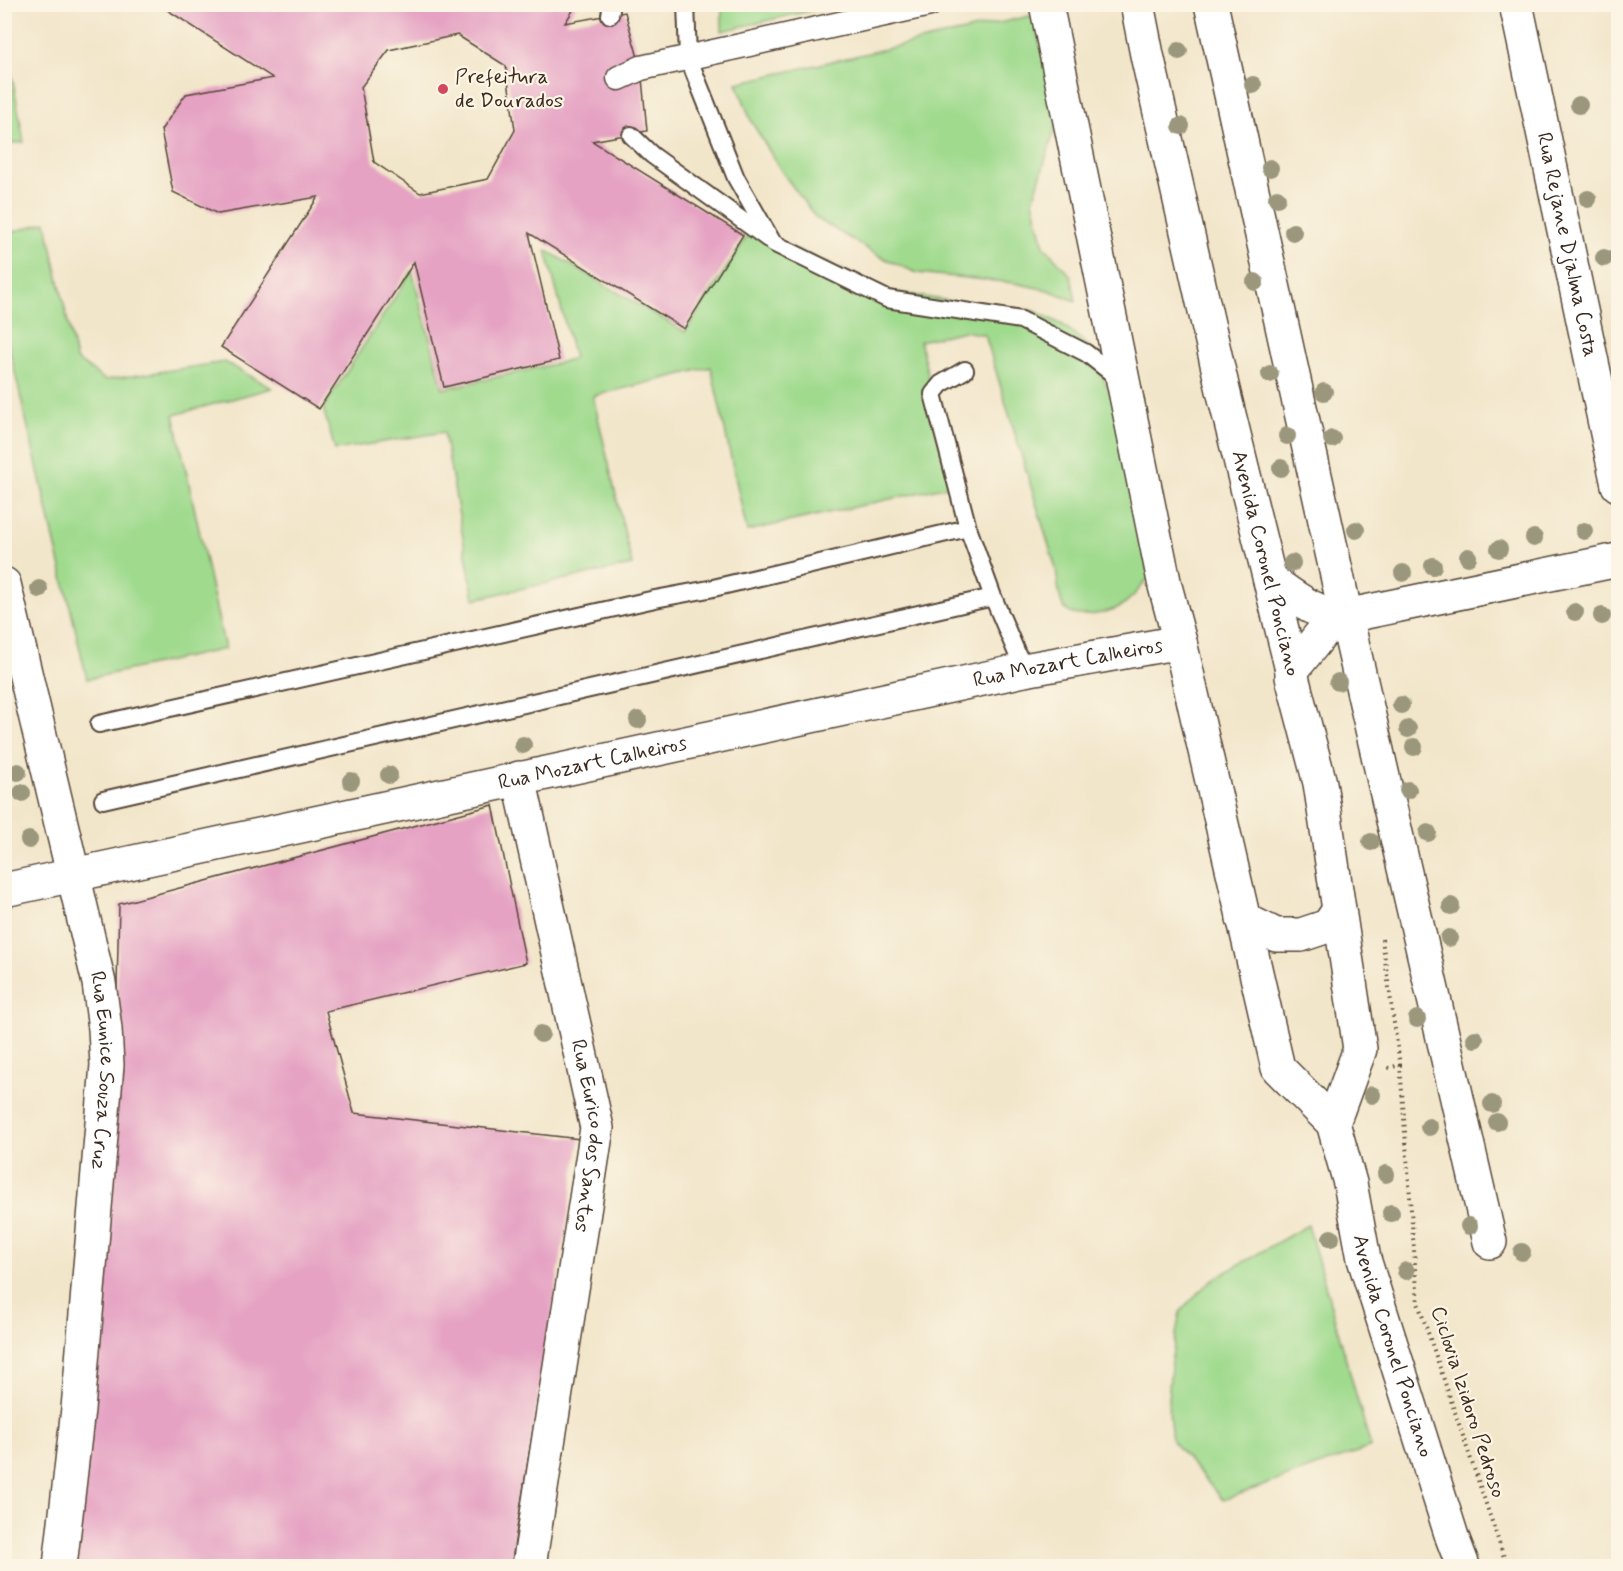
<svg xmlns="http://www.w3.org/2000/svg" width="1623" height="1571" font-family="Mynerve,sans-serif">
<style>
.green{fill:#9fda8d;stroke:#6d8256;stroke-width:1.5}
.building{fill:#e5a2c3;fill-rule:evenodd}
.lines{fill:none;stroke-linecap:round;stroke-linejoin:round}
.service-casing{stroke:#564638;stroke-width:20}
.pedestrian-casing{stroke:#564638;stroke-width:27}
.minor-casing{stroke:#564638;stroke-width:36}
.tertiary-casing{stroke:#564638;stroke-width:36}
.secondary-casing{stroke:#564638;stroke-width:36}
.primary-casing{stroke:#564638;stroke-width:36}
.path{stroke:#564638;stroke-width:4;stroke-dasharray:1.5 4.5;stroke-linecap:butt}
.service{stroke:#fff;stroke-width:16}
.pedestrian{stroke:#fff;stroke-width:24}
.minor{stroke:#fff;stroke-width:33}
.tertiary{stroke:#fff;stroke-width:33}
.secondary{stroke:#fff;stroke-width:33}
.primary{stroke:#fff;stroke-width:33}
.tree{fill:#9b977b}
.poi-dot{fill:#d1495b;stroke:#fcf5e5;stroke-width:2}
.labels{text-anchor:middle;dominant-baseline:central;stroke-width:4.5;stroke-linejoin:round;paint-order:stroke}
.poi-label{font-size:21px;fill:#3b2a1e;stroke:#fcf5e5;text-anchor:start}
.street-label{font-size:21px;fill:#3b2a1e;stroke:#fcf5e5}
</style>
<rect width="100%" height="100%" fill="#fcf5e5"/>
<filter id="ink" filterUnits="userSpaceOnUse"><feTurbulence type="fractalNoise" baseFrequency=".0167" numOctaves="2"/><feDisplacementMap in="SourceGraphic" scale="12" xChannelSelector="R" yChannelSelector="G"/><feConvolveMatrix kernelMatrix="1 2 1 2 8 2 1 2 1" color-interpolation-filters="sRGB"/></filter>
<filter id="wash" filterUnits="userSpaceOnUse"><feTurbulence type="fractalNoise" baseFrequency=".008" numOctaves="4" result="noise"/><feDisplacementMap in="SourceGraphic" scale="24" xChannelSelector="R" yChannelSelector="G"/><feGaussianBlur stdDeviation="1.35" result="paint"/><feColorMatrix in="noise" values="0 0 0 0 0 0 0 0 0 0 0 0 0 0 0 0 0 1.4 0 .05"/><feComposite in="paint" operator="in"/></filter>
<g filter="url(#wash)">
<rect width="100%" height="100%" fill="#f2e6ca"/>
<path class="green" d="M722 4H836V5L722 31Z
M1034 15 1057 122 1033 201 1044 246 1071 276 1076 301 1048 290 1014 283 917 273 879 256 816 218 782 172 751 121 737 83Z
M5 37 24 142 5 144H4Z
M46 222 76 359 105 380 225 362 272 388 174 415 225 649 87 679 5 330V234Z
M751 230 894 292 973 305 1035 311 1063 325 1090 347 1116 407 1149 577C1140 588 1132 600 1119 607 1108 613 1076 620 1066 610 1058 601 1058 581 1056 569L985 335 964 331 920 341 953 485 747 531 711 367 593 396 632 565 474 599 444 432 335 450 323 408 412 271 443 389 559 363 574 358 546 250 685 332Z
M1308 1225 1371 1447 1223 1500 1172 1441 1168 1399 1172 1357 1180 1312 1210 1281Z"/>
<g id="blocks">
<path class="building" d="M158 4H577L565 23 625 12 641 68 647 131 592 141 743 235 684 329 529 233 559 360 444 387 414 262 319 409 221 347 318 197 218 214 173 192 161 130 186 94 273 78ZM457 35 506 66 515 130 488 179 420 193 374 162 361 87 389 50Z
M493 805 526 963 326 1011 354 1113 580 1139 511 1566H68L115 1068 119 904Z"/>
</g>
</g>
<g filter="url(#ink)">
<use href="#blocks" fill-opacity="0" stroke="#564638" stroke-width="1.5"/>
<g class="lines">
<g class="service-casing">
<path id="service" d="M686 4 688 57 736 178 773 243 887 299 1021 320 1086 353 1122 381
M610 15 612 4
M631 135 652 155 768 239
M965 370 941 384 933 394 968 528 993 597 1024 670
M99 724 655 599 709 589 968 528
M103 800 993 597"/>
</g>
<g class="pedestrian-casing">
<path id="pedestrian" d="M619 78 641 68 930 4"/>
</g>
<g class="minor-casing">
<g id="minor">
<path id="s1" d="M1516 4 1618 485"/>
<path id="s2" d="M4 584 99 983 105 1029 107 1065 78 1409 60 1566"/>
<path d="M1346 616 1490 1242"/>
<path id="s3" d="M519 778 597 1128 529 1566"/>
<path id="s4" d="M4 890 1024 670 1180 642"/>
</g>
</g>
<g class="tertiary-casing">
<path id="tertiary" d="M1346 616 1618 560"/>
</g>
<g class="secondary-casing">
<path id="secondary" d="M1211 4 1346 616C1318 617 1293 596 1270 580
M1292 670 1335 617"/>
</g>
<g class="primary-casing">
<g id="primary">
<path id="s5" d="M1046 4 1165 586 1180 642 1278 1068 1333 1123 1350 1183 1364 1259 1452 1537 1463 1566"/>
<path id="s6" d="M1137 4 1147 55 1223 390 1292 670V677L1320 783 1360 1049 1333 1123"/>
<path d="M1243 919 1276 935H1301L1328 926 1339 910"/>
</g>
</g>
<path class="path" d="M1382 939 1400 1065 1388 1068
M1400 1065 1418 1303 1507 1566"/>
<use href="#service" class="service"/>
<use href="#pedestrian" class="pedestrian"/>
<use href="#minor" class="minor"/>
<use href="#tertiary" class="tertiary"/>
<use href="#secondary" class="secondary"/>
<use href="#primary" class="primary"/>
</g>
<g class="tree">
<circle cx="1179" cy="51" r="9"/>
<circle cx="1253" cy="85" r="9"/>
<circle cx="1579" cy="105" r="9"/>
<circle cx="1181" cy="126" r="9"/>
<circle cx="1270" cy="168" r="9"/>
<circle cx="1277" cy="198" r="9"/>
<circle cx="1588" cy="199" r="9"/>
<circle cx="1293" cy="232" r="9"/>
<circle cx="1604" cy="258" r="9"/>
<circle cx="1255" cy="282" r="9"/>
<circle cx="1270" cy="374" r="9"/>
<circle cx="1324" cy="392" r="9"/>
<circle cx="1287" cy="436" r="9"/>
<circle cx="1332" cy="439" r="9"/>
<circle cx="1281" cy="468" r="9"/>
<circle cx="1356" cy="530" r="9"/>
<circle cx="1584" cy="531" r="9"/>
<circle cx="1534" cy="538" r="9"/>
<circle cx="1499" cy="549" r="9"/>
<circle cx="1468" cy="557" r="9"/>
<circle cx="1292" cy="563" r="9"/>
<circle cx="1433" cy="566" r="9"/>
<circle cx="1403" cy="573" r="9"/>
<circle cx="39" cy="589" r="9"/>
<circle cx="1575" cy="612" r="9"/>
<circle cx="1602" cy="616" r="9"/>
<circle cx="1338" cy="682" r="9"/>
<circle cx="1401" cy="705" r="9"/>
<circle cx="638" cy="720" r="9"/>
<circle cx="1408" cy="729" r="9"/>
<circle cx="523" cy="745" r="9"/>
<circle cx="1414" cy="747" r="9"/>
<circle cx="18" cy="772" r="9"/>
<circle cx="389" cy="775" r="9"/>
<circle cx="351" cy="781" r="9"/>
<circle cx="1408" cy="790" r="9"/>
<circle cx="22" cy="793" r="9"/>
<circle cx="1428" cy="833" r="9"/>
<circle cx="29" cy="840" r="9"/>
<circle cx="1371" cy="842" r="9"/>
<circle cx="1451" cy="906" r="9"/>
<circle cx="1449" cy="938" r="9"/>
<circle cx="1417" cy="1019" r="9"/>
<circle cx="541" cy="1034" r="9"/>
<circle cx="1475" cy="1039" r="9"/>
<circle cx="1372" cy="1095" r="9"/>
<circle cx="1492" cy="1104" r="9"/>
<circle cx="1497" cy="1122" r="9"/>
<circle cx="1429" cy="1127" r="9"/>
<circle cx="1386" cy="1174" r="9"/>
<circle cx="1391" cy="1213" r="9"/>
<circle cx="1469" cy="1226" r="9"/>
<circle cx="1331" cy="1238" r="9"/>
<circle cx="1522" cy="1252" r="9"/>
<circle cx="1406" cy="1271" r="9"/>
</g>
</g>
<circle class="poi-dot" cx="443" cy="89" r="6"/>
<g class="labels">
<g class="poi-label">
<text x="455" y="77">Prefeitura<tspan x="455" dy="24">de Dourados</tspan></text>
</g>
<g class="street-label">
<text stroke="none"><textPath href="#s1" startOffset="246">Rua Rejane Djalma Costa</textPath></text>
<text stroke="none"><textPath href="#s6" startOffset="574">Avenida Coronel Ponciano</textPath></text>
<text stroke="none"><textPath href="#s4" startOffset="1088">Rua Mozart Calheiros</textPath></text>
<text stroke="none"><textPath href="#s4" startOffset="602">Rua Mozart Calheiros</textPath></text>
<text stroke="none"><textPath href="#s2" startOffset="498">Rua Eunice Souza Cruz</textPath></text>
<text stroke="none"><textPath href="#s3" startOffset="366">Rua Eurico dos Santos</textPath></text>
<text stroke="none"><textPath href="#s5" startOffset="1398">Avenida Coronel Ponciano</textPath></text>
<text transform="translate(1468 1402) rotate(72)">Ciclovia Izidoro Pedroso</text>
</g>
</g>
<rect width="1623" height="1571" fill="none" stroke="#fcf5e5" stroke-width="24"/>
</svg>
